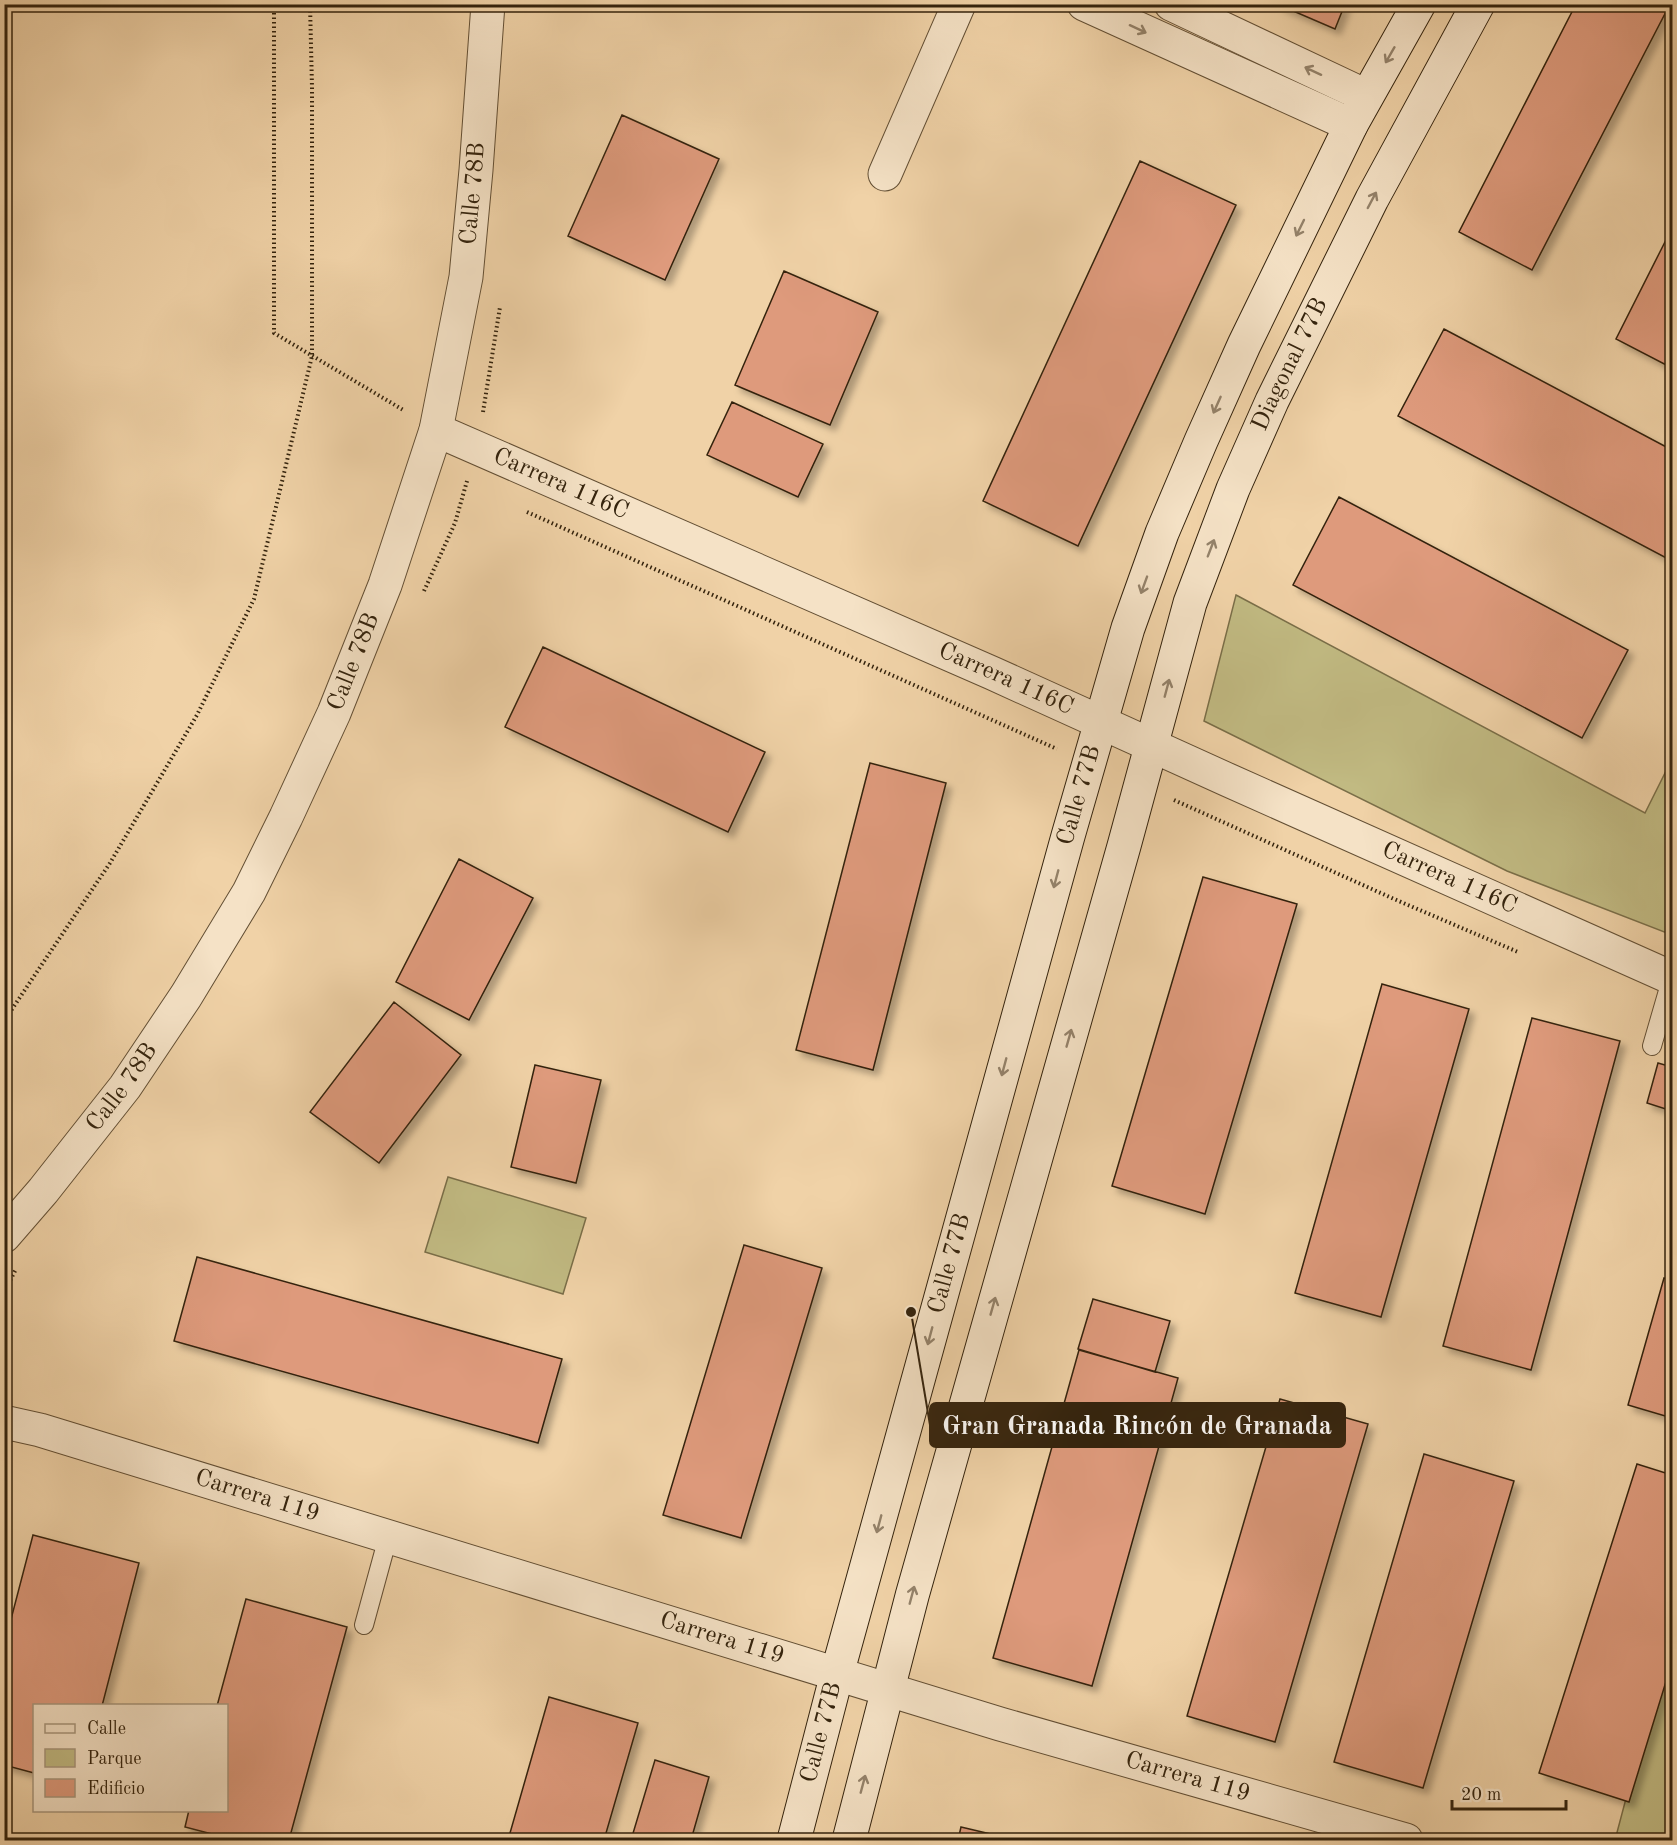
<svg xmlns="http://www.w3.org/2000/svg" width="1677" height="1845" font-family="'Old Standard TT',serif">
<style>
.green{fill:#c1ba82;stroke:#7a6e48;stroke-width:1.5}
.building{fill:#de9a7c;stroke:#34230d;stroke-width:1.5;filter:url(#shadow)}
.lines{fill:none;stroke-linecap:round;stroke-linejoin:round}
.lane-casing{stroke:#634f34;stroke-width:20}
.street-casing{stroke:#634f34;stroke-width:35}
.secondary-casing{stroke:#34230d;stroke-width:35}
.path{stroke:#34230d;stroke-width:4;stroke-dasharray:1.5 3;stroke-linecap:butt}
.lane{stroke:#f5e2c6;stroke-width:18}
.street{stroke:#f5e2c6;stroke-width:33}
.secondary{stroke:#f5e2c6;stroke-width:33}
.oneway{stroke:#94826a}
.labels{text-anchor:middle;dominant-baseline:central;stroke-width:4.5;stroke-linejoin:round;paint-order:stroke}
.street-label{font-size:24px;fill:#34230d;stroke:#f5e2c6}
.leader{fill:none;stroke:#34230d;stroke-width:2}
.callout-dot{fill:#34230d;stroke:#f5e2c6;stroke-width:2}
.callout{fill:#34230d;stroke:#34230d;stroke-width:2}
.callout-label{font-size:26px;text-anchor:middle;font-weight:bold;fill:#fff}
</style>
<defs>
<filter id="shadow"><feDropShadow dx="5.5" dy="5.5" stdDeviation="3" flood-color="#0004"/></filter>
</defs>
<rect width="100%" height="100%" fill="#f0d2a7"/>
<filter id="stains"><feTurbulence type="fractalNoise" baseFrequency=".00333" numOctaves="4"/><feColorMatrix values="0 0 0 0 .2 0 0 0 0 .09 0 0 0 0 .02 0 0 0 .5 -.17"/></filter>
<radialGradient id="worn" r=".72"><stop offset=".6" stop-color="#630" stop-opacity="0"/><stop offset="1" stop-color="#630" stop-opacity=".3"/></radialGradient>
<path class="green" d="M1236 595 1645 813 1672 759V935L1507 871 1204 721Z
M448 1177 586 1218 563 1294 425 1252Z
M1672 1625V1840H1615Z"/>
<path class="building" d="M1277 4H1345L1335 29Z
M1576 4H1670L1532 270 1459 232Z
M622 115 719 159 665 280 568 236Z
M1140 161 1236 205 1078 546 983 501Z
M1672 228V368L1616 339Z
M784 271 878 312 830 425 735 385Z
M1444 329 1672 450V561L1398 416Z
M732 402 823 444 798 497 707 455Z
M1339 497 1628 650 1582 738 1293 585Z
M543 647 765 752 728 832 505 727Z
M870 763 946 783 873 1070 796 1050Z
M459 859 533 898 469 1020 396 982Z
M1203 877 1297 904 1205 1214 1112 1186Z
M1382 984 1469 1009 1381 1317 1295 1293Z
M394 1002 461 1055 379 1163 310 1112Z
M1532 1018 1620 1041 1531 1370 1443 1346Z
M1658 1063 1672 1067V1111L1647 1103Z
M535 1065 601 1080 576 1183 511 1167Z
M744 1245 822 1268 741 1538 663 1515Z
M197 1257 562 1359 538 1443 174 1341Z
M1664 1278 1672 1280V1418L1628 1405Z
M1093 1299 1170 1321 1155 1372 1078 1349Z
M1079 1350 1178 1378 1092 1686 993 1658Z
M1280 1399 1368 1424 1275 1742 1187 1716Z
M1424 1454 1514 1481 1423 1788 1334 1762Z
M1637 1464 1672 1475V1662L1629 1802 1539 1773Z
M33 1535 139 1563 102 1706H34V1773L4 1765V1646Z
M246 1599 347 1627 289 1840H235L185 1827 189 1810H226V1706H217Z
M549 1697 638 1723 604 1840H508Z
M655 1760 709 1777 691 1840H631Z
M961 1827 1016 1840H958Z"/>
<g class="lines">
<g class="lane-casing">
<path id="lane" d="M1652 1046 1672 977
M364 1625 388 1537"/>
</g>
<g class="street-casing">
<g id="street">
<path d="M1084 4 1351 125"/>
<path d="M1171 4 1366 96"/>
<path d="M885 174 959 4"/>
<path id="s1" d="M436 430 992 673 1228 780 1672 978"/>
<path id="s2" d="M4 1236 43 1191 125 1087 186 996 249 892 286 817 334 713 385 585 436 430 466 277 476 170 488 4"/>
<path id="s3" d="M4 1422 40 1430 1000 1724 1406 1840"/>
</g>
</g>
<g class="secondary-casing">
<g id="secondary">
<path id="s4" d="M794 1840 837 1674 1068 836 1128 628 1162 533 1201 441 1244 345 1351 125 1419 4"/>
<path id="s5" d="M849 1840 912 1596 1124 846 1190 603 1233 489 1272 401 1372 199 1478 4"/>
</g>
</g>
<path class="path" d="M274 4V333L405 411
M483 412 500 307
M527 512 1057 749
M424 591 455 523 467 481
M1174 800 1394 899 1518 952
M4 1021 110 863 197 715 254 599 312 356V87L310 4
M4 1292 16 1269"/>
<use href="#lane" class="lane"/>
<use href="#street" class="street"/>
<use href="#secondary" class="secondary"/>
</g>
<defs><path id="oneway-shaft" d="M-6 0H5M1.5-3L5.5 0L1.5 3" fill="none" stroke-width="1.6" stroke-linecap="round" stroke-linejoin="round" transform="scale(1.5)"/></defs>
<g class="oneway">
<use href="#oneway-shaft" transform="translate(1138 29) rotate(25)"/>
<use href="#oneway-shaft" transform="translate(1390 55) rotate(120)"/>
<use href="#oneway-shaft" transform="translate(1313 71) rotate(-155)"/>
<use href="#oneway-shaft" transform="translate(1372 200) rotate(-62)"/>
<use href="#oneway-shaft" transform="translate(1300 228) rotate(116)"/>
<use href="#oneway-shaft" transform="translate(1217 405) rotate(114)"/>
<use href="#oneway-shaft" transform="translate(1211 548) rotate(-69)"/>
<use href="#oneway-shaft" transform="translate(1144 585) rotate(110)"/>
<use href="#oneway-shaft" transform="translate(1167 688) rotate(-75)"/>
<use href="#oneway-shaft" transform="translate(1056 879) rotate(105)"/>
<use href="#oneway-shaft" transform="translate(1069 1038) rotate(-74)"/>
<use href="#oneway-shaft" transform="translate(1004 1067) rotate(105)"/>
<use href="#oneway-shaft" transform="translate(993 1306) rotate(-74)"/>
<use href="#oneway-shaft" transform="translate(930 1336) rotate(105)"/>
<use href="#oneway-shaft" transform="translate(879 1524) rotate(105)"/>
<use href="#oneway-shaft" transform="translate(912 1595) rotate(-75)"/>
<use href="#oneway-shaft" transform="translate(863 1784) rotate(-75)"/>
</g>
<g class="labels">
<g class="street-label">
<text stroke="none"><textPath href="#s2" startOffset="1162">Calle 78B</textPath></text>
<text stroke="none"><textPath href="#s5" startOffset="1542">Diagonal 77B</textPath></text>
<text stroke="none"><textPath href="#s1" startOffset="136">Carrera 116C</textPath></text>
<text stroke="none"><textPath href="#s2" startOffset="676">Calle 78B</textPath></text>
<text stroke="none"><textPath href="#s1" startOffset="622">Carrera 116C</textPath></text>
<text stroke="none"><textPath href="#s4" startOffset="1083">Calle 77B</textPath></text>
<text stroke="none"><textPath href="#s1" startOffset="1108">Carrera 116C</textPath></text>
<text stroke="none"><textPath href="#s2" startOffset="190">Calle 78B</textPath></text>
<text stroke="none"><textPath href="#s4" startOffset="597">Calle 77B</textPath></text>
<text stroke="none"><textPath href="#s3" startOffset="264">Carrera 119</textPath></text>
<text stroke="none"><textPath href="#s3" startOffset="750">Carrera 119</textPath></text>
<text stroke="none"><textPath href="#s4" startOffset="111">Calle 77B</textPath></text>
<text stroke="none"><textPath href="#s3" startOffset="1236">Carrera 119</textPath></text>
</g>
</g>
<path class="leader" d="M911 1312L930 1425"/>
<circle class="callout-dot" cx="911" cy="1312" r="6"/>
<rect class="callout" x="930" y="1403" width="415" height="44" rx="6"/>
<g class="callout-label">
<text x="1137" y="1434">Gran Granada Rincón de Granada</text>
</g>
<rect width="1677" height="1845" fill="none" stroke="#f0d2a7" stroke-width="24"/>
<rect x="6" y="6" width="1665" height="1833" fill="none" stroke="#34230d" stroke-width="3"/>
<rect x="12" y="12" width="1653" height="1821" fill="none" stroke="#34230d" stroke-width="1.5"/>
<rect x="33" y="1704" width="195" height="108" fill="#f5e2c6" stroke="#a8967c" stroke-width="1.5"/>
<rect x="45" y="1724" width="30" height="9" fill="#f5e2c6" stroke="#a8967c" stroke-width="1.5"/>
<text x="87" y="1734" font-size="18" fill="#34230d">Calle</text>
<rect x="45" y="1749" width="30" height="18" fill="#c1ba82" stroke="#a8967c" stroke-width="1.5"/>
<text x="87" y="1764" font-size="18" fill="#34230d">Parque</text>
<rect x="45" y="1779" width="30" height="18" fill="#de9a7c" stroke="#a8967c" stroke-width="1.5"/>
<text x="87" y="1794" font-size="18" fill="#34230d">Edificio</text>
<path d="M1452 1800v9h114v-9" fill="none" stroke="#34230d" stroke-width="3"/>
<text x="1461" y="1800" font-size="18" fill="#34230d" stroke="#f5e2c6" stroke-width="4.5" paint-order="stroke">20 m</text>
<rect width="100%" height="100%" filter="url(#stains)"/>
<rect width="100%" height="100%" fill="url(#worn)"/>
</svg>
